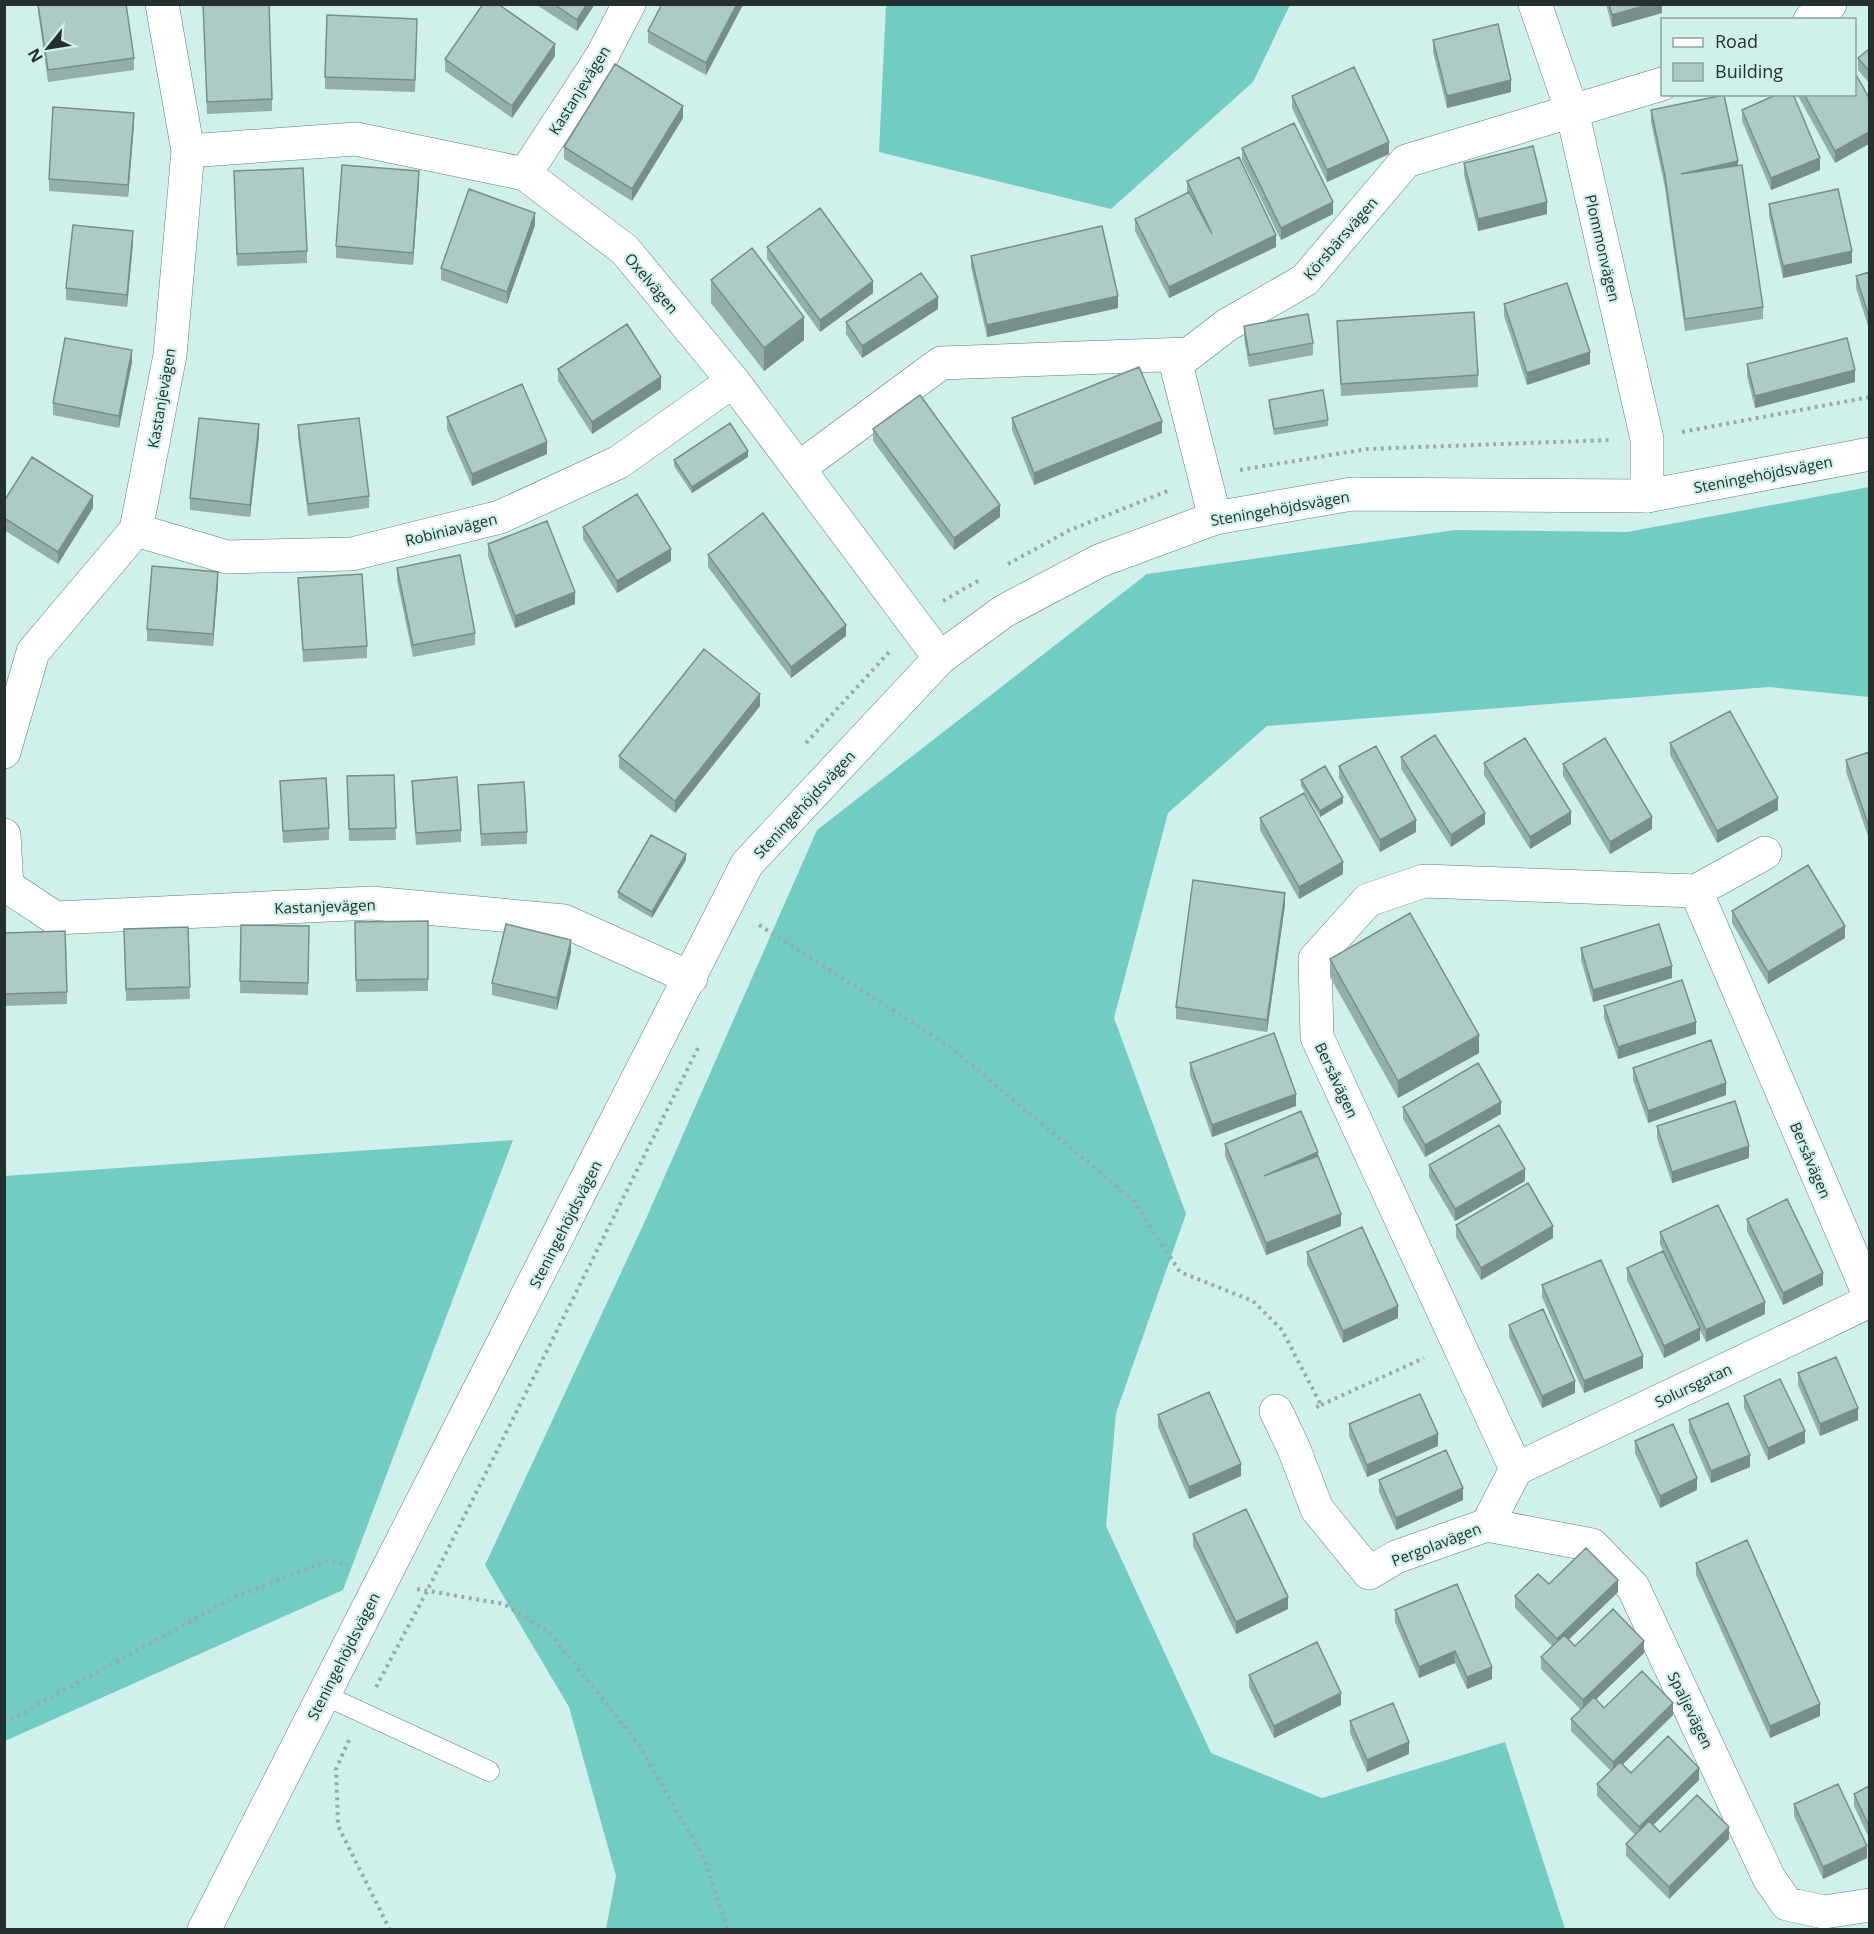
<svg xmlns="http://www.w3.org/2000/svg" width="1874" height="1934" font-family="'Open Sans',sans-serif">
<style>
.forest{fill:#72ccc2}
.lines{fill:none;stroke-linecap:round;stroke-linejoin:round}
.lane-casing{stroke:#607d7a;stroke-width:21}
.street-casing{stroke:#607d7a;stroke-width:34}
.secondary-casing{stroke:#607d7a;stroke-width:34}
.path{stroke:#94adaa;stroke-width:4;stroke-dasharray:3 4.5;stroke-linecap:butt}
.lane{stroke:#fff;stroke-width:20}
.street{stroke:#fff;stroke-width:33}
.secondary{stroke:#fff;stroke-width:33}
.wall{fill:#94afab}
.shaded-wall{fill:#788e8b}
.building{fill:#accbc7;stroke:#788e8b;stroke-width:1.5}
.labels{text-anchor:middle;dominant-baseline:central;stroke-width:4.5;stroke-linejoin:round;paint-order:stroke}
.street-label{font-size:15px;fill:#24302f;stroke:#d0f0ec}
</style>
<rect width="100%" height="100%" fill="#d0f0ec"/>
<path class="forest" d="M886 5V4L1290 5 1253 82 1111 209 879 152Z
M1869 487V697L1769 687 1267 726 1168 813 1114 1018 1186 1214 1116 1413 1106 1526 1211 1753 1322 1798 1505 1742 1565 1929H606L616 1876 569 1707 485 1565 645 1221 817 830 1147 574 1455 530 1627 532Z
M513 1140 343 1590 5 1741V1176Z"/>
<g class="lines">
<g class="lane-casing">
<path id="lane" d="M324 1695 489 1771"/>
</g>
<g class="street-casing">
<path id="street" d="M1535 4 1572 111 1647 439V496
M1810 20 1830 4
M188 151 356 139 525 174 625 250 733 381 940 658
M525 174 602 56 629 4
M799 468 941 363 1188 354
M1215 518 1176 364 1227 325 1305 280 1406 161 1662 84
M136 530 227 557 352 554 500 517 619 462 733 381
M4 752 33 652 136 530 170 355 188 151 162 4
M4 835 7 886 55 918 372 903 564 921 691 978
M1696 891 1870 1297
M1276 1411 1294 1449 1317 1509 1369 1573 1396 1557 1487 1525 1516 1469
M1516 1469 1317 1037 1315 959 1368 900 1424 881 1696 891 1765 853
M1516 1469 1870 1301
M1487 1525 1592 1545 1633 1587 1769 1878 1787 1904 1824 1912 1870 1905"/>
</g>
<g class="secondary-casing">
<path id="secondary" d="M204 1930 747 864 940 658 1004 611 1099 561 1215 518 1352 494 1647 496 1870 454"/>
</g>
<path class="path" d="M1682 432 1870 397
M1240 470 1367 449 1609 440
M1008 564 1070 530 1170 490
M943 601 981 579
M806 743 890 651
M759 925 950 1047 1133 1200 1180 1272 1253 1301 1282 1330 1321 1405 1315 1408
M1321 1405 1424 1358
M417 1589 504 1604 548 1631 637 1742 704 1858 728 1930
M376 1687 426 1593 699 1046
M4 1723 235 1597 330 1560 348 1565
M349 1740 336 1769 338 1826 390 1930"/>
<use href="#lane" class="lane"/>
<use href="#street" class="street"/>
<use href="#secondary" class="secondary"/>
</g>
<path class="wall" d="M37 4H126L134 58V70L48 82Z
M203 4 272 99V111L207 114Z
M535 4H595L577 31Z
M743 4 706 75 648 43V31Z
M1606 4H1662V13L1612 27Z
M417 19 415 92 325 89V77Z
M1433 40 1511 92 1447 108 1433 52Z
M1869 49V83L1858 70V58Z
M555 56 512 118 445 71V59Z
M1798 94H1854L1835 163 1798 96Z
M1292 96 1389 154 1327 182 1292 108Z
M1651 110 1738 166 1763 307V319L1685 331 1665 188 1651 122Z
M1742 110 1820 170 1771 190 1742 121Z
M683 118 632 201 564 159V147Z
M134 125 128 197 49 191V179Z
M1242 148 1333 214 1281 240 1242 160Z
M1464 163 1547 214 1478 231 1464 175Z
M234 171 307 251V263L237 266Z
M1187 181 1276 247 1169 298 1135 231V219L1187 193Z
M419 183 413 265 336 258V246Z
M1769 204 1852 263 1783 278 1769 216Z
M535 225 507 304 441 280V268Z
M133 243 127 307 66 300V288Z
M767 247 873 293 820 332 767 259Z
M971 256 1118 308 987 337 971 267Z
M1869 272V329L1856 288V276Z
M711 280 804 340 764 371 711 303Z
M1504 304 1590 364 1527 385 1504 316Z
M938 309 862 358 846 334V322Z
M1337 321 1478 375V387L1341 396Z
M1244 326 1313 343V355L1249 367 1244 338Z
M132 362 119 428 53 415V403Z
M1747 364 1855 382 1755 408 1747 376Z
M558 369 661 389 592 434 558 381Z
M1269 400 1328 420V426L1274 435 1269 406Z
M447 417 547 454 472 486 447 429Z
M1012 418 1162 433 1034 485 1012 430Z
M298 425 369 496V508L308 516 298 437Z
M873 429 1000 517 954 550 873 441Z
M259 436 250 517 190 510V498Z
M748 457 692 493 674 466V460Z
M4 501 93 508 58 564 4 530Z
M583 527 671 561 617 593 583 539Z
M488 544 575 604 515 628 488 556Z
M708 555 846 636 791 678 708 567Z
M397 568 475 633V645L413 657 397 580Z
M298 578 367 646V658L303 662Z
M218 584 213 646 147 641V629Z
M760 706 675 813 619 768V756Z
M1670 743 1778 810 1717 843 1670 755Z
M1869 752V839L1846 772V760Z
M1401 757 1485 824 1451 847 1401 769Z
M1484 763 1571 824 1530 849 1484 775Z
M1563 764 1652 829 1610 854 1563 776Z
M1339 766 1416 832 1380 852 1339 778Z
M394 775 396 840 349 841 347 776Z
M1301 780 1343 803 1320 817 1301 786Z
M280 781 329 828V840L283 843Z
M412 781 461 830V842L416 845 412 793Z
M478 785 527 832V844L481 846Z
M1260 818 1343 874 1299 899 1260 830Z
M686 860 652 918 618 898V892Z
M1285 905 1267 1032 1176 1019V1007Z
M1732 911 1845 938 1768 984 1732 923Z
M428 921V991L356 992 355 922Z
M241 925 309 926 308 995 240 993Z
M188 927 190 999 126 1001 124 929Z
M4 933 67 992V1004L4 1006Z
M1581 948 1672 978 1593 1002 1581 960Z
M571 952 557 1010 492 995V983Z
M1330 959 1479 1053 1398 1098 1330 977Z
M1604 1006 1696 1034 1618 1059 1604 1018Z
M1190 1063 1296 1106 1212 1137 1190 1075Z
M1633 1068 1726 1095 1648 1123 1633 1080Z
M1403 1107 1501 1114 1425 1157 1403 1119Z
M1657 1126 1749 1158 1672 1183 1657 1138Z
M1225 1144 1341 1226 1266 1255 1225 1156Z
M1429 1165 1525 1181 1455 1221 1429 1177Z
M1747 1219 1823 1285 1783 1305 1747 1231Z
M1456 1225 1553 1238 1481 1280 1456 1237Z
M1660 1232 1765 1314 1706 1342 1700 1330V1340L1664 1358 1627 1280V1268L1663 1251 1660 1244Z
M1307 1252 1398 1318 1343 1343 1307 1264Z
M1542 1285 1643 1368 1584 1393 1542 1297Z
M1509 1325 1575 1393 1542 1408 1509 1337Z
M1798 1373 1858 1420 1820 1436 1798 1385Z
M1744 1396 1805 1443 1768 1460 1744 1408Z
M1158 1415 1241 1476 1189 1499 1158 1427Z
M1689 1420 1750 1467 1711 1483 1689 1432Z
M1349 1424 1438 1446 1367 1477 1349 1436Z
M1635 1441 1697 1490 1660 1508 1635 1453Z
M1379 1480 1463 1500 1396 1530 1379 1492Z
M1193 1534 1288 1609 1236 1634 1193 1546Z
M1696 1563 1820 1716 1770 1738 1696 1575Z
M1457 1584 1492 1679 1467 1689 1455 1663 1419 1678 1395 1622V1610Z
M1549 1584 1618 1592 1569 1639 1575 1646 1644 1653 1596 1699 1604 1708 1673 1715 1623 1764 1631 1773 1699 1780 1653 1825 1660 1832 1729 1839 1669 1899 1626 1856V1844L1635 1835 1597 1796V1784L1611 1771 1571 1731V1719L1581 1710 1541 1669V1657L1553 1647 1515 1608V1596Z
M1249 1675 1341 1705 1274 1738 1249 1687Z
M1350 1721 1409 1754 1367 1772 1350 1733Z
M1869 1786V1838L1854 1806V1794Z
M1794 1804 1867 1858 1823 1879 1794 1816Z"/>
<path class="shaded-wall" d="M587 4H595L577 31V20Z
M737 4 743 5 706 75V63Z
M1650 4H1662V13L1612 27V15Z
M555 44V56L512 118V106Z
M1511 80V92L1447 108V96Z
M683 106V118L632 201V189Z
M134 113V125L128 197V185Z
M1869 132V144L1835 163V151Z
M1389 142V154L1327 182V170Z
M1820 158V170L1771 190V178Z
M1738 161V173L1681 174Z
M419 171V183L413 265V253Z
M1333 202V214L1281 240V228Z
M1547 202V214L1478 231V219Z
M535 213V225L507 304V292Z
M133 231V243L127 307V295Z
M1276 235V247L1169 298V287Z
M1852 251V263L1783 278V266Z
M873 281V293L820 332V320Z
M1118 296V308L987 337V325Z
M938 297V309L862 358V346Z
M804 317V340L764 371V348Z
M132 350V362L119 428V416Z
M1590 352V364L1527 385V373Z
M1855 370V382L1755 408V396Z
M661 377V389L592 434V422Z
M1162 421V433L1034 485V473Z
M259 424V436L250 517V505Z
M547 442V454L472 486V474Z
M748 451V457L692 493V487Z
M93 496V508L58 564V552Z
M1000 505V517L954 550V538Z
M671 549V561L617 593V581Z
M218 572V584L213 646V634Z
M575 592V604L515 628V616Z
M846 625V636L791 678V667Z
M760 694V706L675 813V801Z
M1343 797V803L1320 817V811Z
M1778 798V810L1717 843V831Z
M1571 812V824L1530 849V837Z
M1485 813V824L1451 847V835Z
M1652 817V829L1610 854V842Z
M1416 820V832L1380 852V840Z
M686 854V860L652 918V912Z
M1343 862V874L1299 899V887Z
M1285 893V905L1267 1032V1020Z
M1845 926V938L1768 984V972Z
M571 940V952L557 1010V998Z
M1672 966V978L1593 1002V990Z
M1696 1022V1034L1618 1059V1047Z
M1479 1035V1053L1398 1098V1081Z
M1726 1083V1095L1648 1123V1111Z
M1296 1094V1106L1212 1137V1125Z
M1501 1102V1114L1425 1157V1145Z
M1749 1146V1158L1672 1183V1172Z
M1318 1152V1164L1264 1176Z
M1525 1169V1181L1455 1221V1209Z
M1341 1214V1226L1266 1255V1243Z
M1553 1226V1238L1481 1280V1268Z
M1823 1273V1285L1783 1305V1293Z
M1765 1302V1314L1706 1342V1330Z
M1398 1306V1318L1343 1343V1331Z
M1700 1328V1340L1664 1358V1346Z
M1643 1356V1368L1584 1393V1381Z
M1575 1381V1393L1542 1408V1396Z
M1858 1408V1420L1820 1436V1424Z
M1805 1431V1443L1768 1460V1448Z
M1438 1434V1446L1367 1477V1465Z
M1750 1455V1467L1711 1483V1471Z
M1241 1464V1476L1189 1499V1487Z
M1697 1478V1490L1660 1508V1496Z
M1463 1488V1500L1396 1530V1518Z
M1618 1580V1592L1557 1651V1639Z
M1288 1597V1609L1236 1634V1622Z
M1644 1641V1653L1583 1712V1700Z
M1455 1651V1663L1419 1678V1667Z
M1492 1667V1679L1467 1689V1677Z
M1341 1693V1705L1274 1738V1726Z
M1673 1703V1715L1613 1774V1762Z
M1820 1704V1716L1770 1738V1726Z
M1409 1742V1754L1367 1772V1760Z
M1699 1768V1780L1639 1839V1827Z
M1729 1827V1839L1669 1899V1887Z
M1867 1846V1858L1823 1879V1867Z"/>
<path class="building" d="M38 4H126L134 58 48 70Z
M203 4H269L272 99 207 102Z
M483 4H498L555 44 512 106 445 59Z
M554 4H587L577 20Z
M662 4H737L706 63 648 31Z
M1609 4H1650L1612 15Z
M327 15 417 19 415 80 325 77Z
M1498 24 1511 80 1447 96 1433 40Z
M1869 49V71L1858 58Z
M615 64 683 106 632 189 564 147Z
M1354 67 1389 142 1327 170 1292 96Z
M1854 71 1869 98V132L1835 151 1804 94H1854Z
M1778 94H1793L1820 158 1771 178 1742 110Z
M1724 95 1738 161 1681 174 1742 165 1763 307 1685 319 1665 176 1651 110Z
M53 107 134 113 128 185 49 179Z
M1294 123 1333 202 1281 228 1242 148Z
M1533 146 1547 202 1478 219 1464 163Z
M1239 157 1276 235 1169 287 1135 219 1189 192 1212 234 1187 181Z
M342 165 419 171 413 253 336 246Z
M303 168 307 251 237 254 234 171Z
M469 189 535 213 507 292 441 268Z
M1838 189 1852 251 1783 266 1769 204Z
M820 208 873 281 820 320 767 247Z
M73 225 133 231 127 295 66 288Z
M1102 226 1118 296 987 325 971 256Z
M752 248 804 317 764 348 711 280Z
M1869 272V317L1856 276Z
M921 273 938 297 862 346 846 322Z
M1567 283 1590 352 1527 373 1504 304Z
M1474 312 1478 375 1341 384 1337 321Z
M1308 314 1313 343 1249 355 1244 326Z
M627 324 661 377 592 422 558 369Z
M65 338 132 350 119 416 53 403Z
M1847 338 1855 370 1755 396 1747 364Z
M1139 367 1162 421 1034 473 1012 418Z
M522 384 547 442 472 474 447 417Z
M1323 390 1328 420 1274 429 1269 400Z
M920 395 1000 505 954 538 873 429Z
M199 418 259 424 250 505 190 498Z
M359 418 369 496 308 504 298 425Z
M730 423 748 451 692 487 674 460Z
M32 457 93 496 58 552 4 518V501Z
M637 494 671 549 617 581 583 527Z
M763 513 846 625 791 667 708 555Z
M547 521 575 592 515 616 488 544Z
M460 555 475 633 413 645 397 568Z
M152 566 218 572 213 634 147 629Z
M362 574 367 646 303 650 298 578Z
M704 649 760 694 675 801 619 756Z
M1730 711 1778 798 1717 831 1670 743Z
M1435 735 1485 813 1451 835 1401 757Z
M1525 738 1571 812 1530 837 1484 763Z
M1605 738 1652 817 1610 842 1563 764Z
M1376 746 1416 820 1380 840 1339 766Z
M1869 752V827L1846 760Z
M1325 766 1343 797 1320 811 1301 780Z
M394 775 396 828 349 829 347 776Z
M457 777 461 830 416 833 412 781Z
M326 778 329 828 283 831 280 781Z
M524 782 527 832 481 834 478 785Z
M1304 793 1343 862 1299 887 1260 818Z
M651 835 686 854 652 912 618 892Z
M1808 865 1845 926 1768 972 1732 911Z
M1193 880 1285 893 1267 1020 1176 1007Z
M1410 913 1479 1035 1398 1081 1330 959Z
M428 921V979L356 980 355 922Z
M506 924 571 940 557 998 492 983Z
M1659 924 1672 966 1593 990 1581 948Z
M241 925 309 926 308 983 240 981Z
M188 927 190 987 126 989 124 929Z
M65 931 67 992 4 994V933Z
M1682 980 1696 1022 1618 1047 1604 1006Z
M1274 1033 1296 1094 1212 1125 1190 1063Z
M1711 1040 1726 1083 1648 1111 1633 1068Z
M1478 1063 1501 1102 1425 1145 1403 1107Z
M1735 1101 1749 1146 1672 1172 1657 1126Z
M1301 1111 1318 1152 1264 1176 1318 1156 1341 1214 1266 1243 1225 1144Z
M1499 1125 1525 1169 1455 1209 1429 1165Z
M1528 1183 1553 1226 1481 1268 1456 1225Z
M1787 1199 1823 1273 1783 1293 1747 1219Z
M1718 1205 1765 1302 1706 1330 1660 1232Z
M1362 1227 1398 1306 1343 1331 1307 1252Z
M1663 1251 1700 1328 1664 1346 1627 1268Z
M1601 1260 1643 1356 1584 1381 1542 1285Z
M1543 1309 1575 1381 1542 1396 1509 1325Z
M1836 1357 1858 1408 1820 1424 1798 1373Z
M1780 1379 1805 1431 1768 1448 1744 1396Z
M1209 1392 1241 1464 1189 1487 1158 1415Z
M1420 1394 1438 1434 1367 1465 1349 1424Z
M1728 1403 1750 1455 1711 1471 1689 1420Z
M1673 1424 1697 1478 1660 1496 1635 1441Z
M1446 1450 1463 1488 1396 1518 1379 1480Z
M1246 1509 1288 1597 1236 1622 1193 1534Z
M1747 1540 1820 1704 1770 1726 1696 1563Z
M1586 1548 1618 1580 1557 1639 1515 1596 1538 1574 1549 1584Z
M1457 1584 1492 1667 1467 1677 1455 1651 1419 1667 1395 1610Z
M1613 1609 1644 1641 1583 1700 1541 1657 1564 1635 1575 1646Z
M1317 1642 1341 1693 1274 1726 1249 1675Z
M1642 1671 1673 1703 1613 1762 1571 1719 1594 1697 1604 1708Z
M1393 1703 1409 1742 1367 1760 1350 1721Z
M1668 1736 1699 1768 1639 1827 1597 1784 1620 1762 1631 1773Z
M1838 1784 1867 1846 1823 1867 1794 1804Z
M1869 1786V1826L1854 1794Z
M1697 1795 1729 1827 1669 1887 1626 1844 1649 1821 1660 1832Z"/>
<g class="labels">
<g class="street-label">
<text transform="translate(579 90) rotate(-58)">Kastanjevägen</text>
<text transform="translate(1340 238) rotate(-49)">Körsbärsvägen</text>
<text transform="translate(1603 248) rotate(77)">Plommonvägen</text>
<text transform="translate(652 283) rotate(50)">Oxelvägen</text>
<text transform="translate(161 398) rotate(-80)">Kastanjevägen</text>
<text transform="translate(1763 474) rotate(-11)">Steningehöjdsvägen</text>
<text transform="translate(1280 508) rotate(-10)">Steningehöjdsvägen</text>
<text transform="translate(451 529) rotate(-14)">Robiniavägen</text>
<text transform="translate(804 804) rotate(-47)">Steningehöjdsvägen</text>
<text transform="translate(325 906) rotate(-2)">Kastanjevägen</text>
<text transform="translate(1337 1080) rotate(65)">Bersåvägen</text>
<text transform="translate(1811 1160) rotate(67)">Bersåvägen</text>
<text transform="translate(565 1224) rotate(-63)">Steningehöjdsvägen</text>
<text transform="translate(1693 1385) rotate(-25)">Solursgatan</text>
<text transform="translate(1436 1544) rotate(-21)">Pergolavägen</text>
<text transform="translate(343 1656) rotate(-63)">Steningehöjdsvägen</text>
<text transform="translate(1691 1710) rotate(64)">Spaljevägen</text>
</g>
</g>
<rect width="1874" height="1934" fill="none" stroke="#24302f" stroke-width="12"/>
<rect x="1661" y="18" width="195" height="78" fill="#d0f0ec" stroke="#8ba3a0" stroke-width="1.5"/>
<rect x="1673" y="38" width="30" height="9" fill="#ffffff" stroke="#8ba3a0" stroke-width="1.5"/>
<text x="1715" y="48" font-size="18" fill="#24302f">Road</text>
<rect x="1673" y="63" width="30" height="18" fill="#accbc7" stroke="#8ba3a0" stroke-width="1.5"/>
<text x="1715" y="78" font-size="18" fill="#24302f">Building</text>
<g transform="translate(48 48) rotate(240)" stroke="#d0f0ec" stroke-width="4.5" paint-order="stroke">
<path d="M0-4.5L10 22L0 15L-10 22Z" fill="#24302f"/>
<text y="-9" font-size="16" font-weight="bold" text-anchor="middle" fill="#24302f">N</text>
</g>
</svg>
